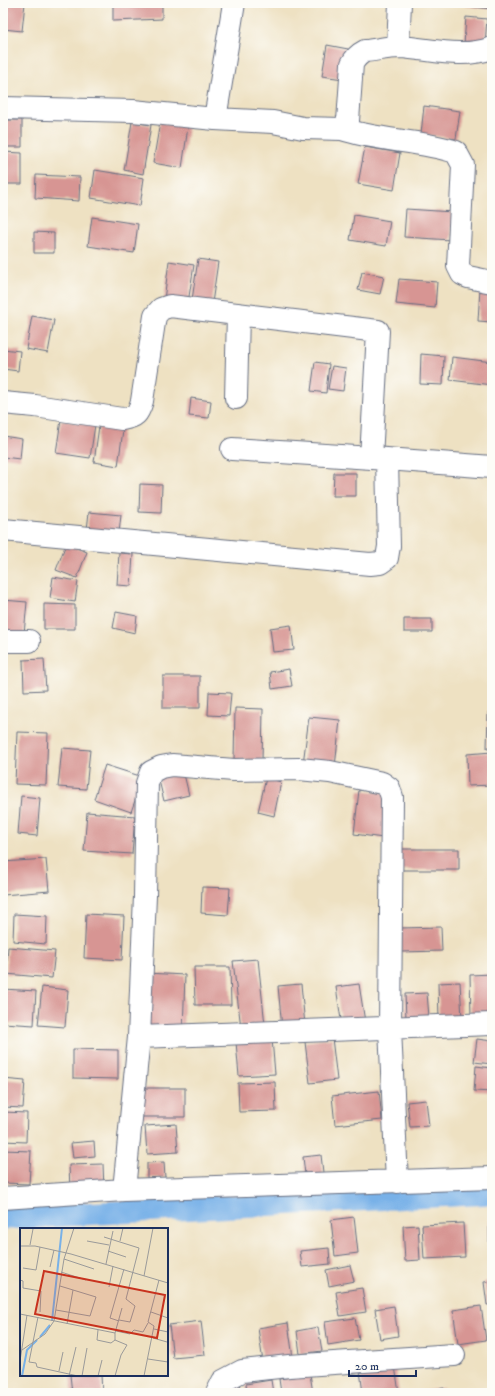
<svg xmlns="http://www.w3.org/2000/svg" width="495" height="1396" font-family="'IM FELL DW Pica',serif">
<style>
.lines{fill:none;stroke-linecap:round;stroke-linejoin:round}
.canal{stroke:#78b1e8;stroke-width:23}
.building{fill:#d79593}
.minor-casing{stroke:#656d81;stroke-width:24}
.minor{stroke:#fff;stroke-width:22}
.inset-river{fill:none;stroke:#78b1e8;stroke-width:2}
.inset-road{fill:none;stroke:#9a9a9a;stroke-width:1}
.view{fill:#c8321e;fill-opacity:0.15;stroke:#c8321e;stroke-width:2}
.inset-edge{fill:none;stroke:#1b2f5e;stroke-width:2}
</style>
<rect width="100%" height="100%" fill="#fdfcf7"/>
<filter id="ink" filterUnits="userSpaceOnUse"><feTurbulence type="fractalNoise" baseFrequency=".025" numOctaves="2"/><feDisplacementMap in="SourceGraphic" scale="8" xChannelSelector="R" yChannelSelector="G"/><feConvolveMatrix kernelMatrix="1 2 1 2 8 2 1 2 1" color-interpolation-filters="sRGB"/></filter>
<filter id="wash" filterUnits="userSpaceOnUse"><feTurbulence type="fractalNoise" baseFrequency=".012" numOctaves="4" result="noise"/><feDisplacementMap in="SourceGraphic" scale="16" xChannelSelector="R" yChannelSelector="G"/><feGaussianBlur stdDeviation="0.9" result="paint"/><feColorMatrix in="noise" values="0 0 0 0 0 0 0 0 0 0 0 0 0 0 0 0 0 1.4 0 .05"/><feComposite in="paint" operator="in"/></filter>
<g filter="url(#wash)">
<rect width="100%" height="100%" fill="#eee1c2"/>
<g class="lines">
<path class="canal" d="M3 1218 492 1193"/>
</g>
<g id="blocks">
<path class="building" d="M3 3H25L22 31 3 29Z
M113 3H162V19L113 21Z
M465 3H492V9L465 6Z
M466 17 487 19 485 45 464 44Z
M327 45 348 49 343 79 322 76Z
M424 106 460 111 456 139 421 134Z
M3 120H22V147H3Z
M132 122 151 125 143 174 124 170Z
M160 122 188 127 182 168 153 163Z
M365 147 400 153 394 190 358 184Z
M3 152 22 153V184H3Z
M95 170 144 178 140 206 91 198Z
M36 175 80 177 79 201 35 198Z
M406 209 453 212 451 240 404 237Z
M354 215 390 221 386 246 350 240Z
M92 217 138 224 134 253 88 246Z
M34 232 54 233V253H34Z
M198 259 218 262 212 303 192 300Z
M169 261 194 265 188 303 164 300Z
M362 272 384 276 380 294 358 290Z
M399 279 437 282 435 308 396 304Z
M480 288 492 289V322L478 321Z
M32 316 54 320 48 353 26 349Z
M3 349 20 351 18 371 3 369Z
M421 354 444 356 443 385 420 384Z
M452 357 492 362V385L450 380Z
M315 362 329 364 326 393 311 391Z
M332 366 346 368 343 391 328 389Z
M191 398 211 401 209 418 189 416Z
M61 420 95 425 90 458 56 453Z
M99 426 123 430 118 466 94 462Z
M3 436 22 439 20 459 3 457Z
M334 473H356V496H333Z
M140 484 162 485 161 513 139 512Z
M89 512 121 515 119 533 87 530Z
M66 544 87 552 77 578 56 570Z
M119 553 133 554 131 586 117 585Z
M53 577 78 581 75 602 50 598Z
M3 600 27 602 24 634 3 633Z
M44 604 75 605V629H44Z
M116 612 137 616 135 633 113 628Z
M404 619H432V632H404Z
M291 625 294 650 273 652 270 628Z
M44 659 46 690 24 691 23 660Z
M289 669 292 686 272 689 270 672Z
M163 676H200V708H163Z
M209 692 231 693 229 716 208 715Z
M235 708 263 709 262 761 234 760Z
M488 712H492V748H487Z
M309 717 340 720 335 767 303 764Z
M17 732 48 733 46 785 15 784Z
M62 748 90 750 86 789 58 787Z
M492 752V785L468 786 467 754Z
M105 765 143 777 131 812 94 799Z
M183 770 189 795 164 801 158 776Z
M266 778 281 782 274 816 258 812Z
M359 790 388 793 383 838 354 834Z
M21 796 40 798 37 836 18 834Z
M87 812 135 816 132 854 84 851Z
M399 849H459V870H399Z
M46 859 49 891 3 895V862Z
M202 887 230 888 228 915 201 913Z
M14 914 47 916 46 944 13 941Z
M86 914 124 916 122 960 84 958Z
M441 927 442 951 401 952 400 928Z
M8 947 55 951 52 978 6 974Z
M258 959 265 1025 241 1028 233 961Z
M194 967H230L231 1005H195Z
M146 973 185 975 183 1031 143 1029Z
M492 974V1017H471L470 975Z
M460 982 462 1019 439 1020 438 983Z
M301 984 305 1025 282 1028 278 986Z
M359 984 365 1022 342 1026 336 987Z
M42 987 68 990 65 1027 38 1025Z
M3 989 36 991 34 1025 3 1023Z
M427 993 429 1017 406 1018 405 994Z
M332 1038 337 1080 310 1083 305 1042Z
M272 1039 275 1074 239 1076 236 1042Z
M477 1039 492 1041V1064L474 1062Z
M73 1049 118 1050V1079L73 1078Z
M476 1066 492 1068V1092L474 1091Z
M3 1079 25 1081 23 1108 3 1107Z
M275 1082 276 1111 239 1112 238 1083Z
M142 1088H185V1117H142Z
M379 1091 382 1120 335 1125 332 1096Z
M426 1100 429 1126 410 1127 407 1102Z
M3 1112 27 1113 26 1142 3 1141Z
M176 1124 178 1152 147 1154 145 1126Z
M94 1141 95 1156 73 1158 71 1143Z
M3 1150 31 1151 29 1184 3 1183Z
M321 1155 324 1181 306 1183 303 1157Z
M164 1162 165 1178H147V1163Z
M103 1164 104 1190 70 1191 69 1165Z
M354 1217 358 1253 335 1256 331 1220Z
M489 1221H492V1248H489Z
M463 1223 465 1257 424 1259 422 1225Z
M418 1225 420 1260 405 1261 403 1226Z
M329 1248 330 1264 302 1267 300 1251Z
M350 1265 354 1281 329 1286 326 1270Z
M492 1281V1304L487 1305 484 1282Z
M362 1288 366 1312 340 1316 336 1292Z
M394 1306 398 1336 380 1339 375 1309Z
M481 1306 486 1340 458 1344 453 1310Z
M355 1318 359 1340 328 1345 325 1322Z
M201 1321 205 1355 173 1358 169 1325Z
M288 1323 293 1358 263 1362 258 1328Z
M318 1327 322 1351 300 1354 297 1331Z
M395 1366 399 1393H363L360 1371Z
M310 1374 313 1393H281L279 1379Z
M70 1375H101L102 1393H72Z
M271 1380 273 1393H247L246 1384Z
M240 1383 242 1393H228L227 1384Z
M444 1388 445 1393H416V1392Z"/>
</g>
</g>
<g filter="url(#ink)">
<use href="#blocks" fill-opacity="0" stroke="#656d81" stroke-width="1"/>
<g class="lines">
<g class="minor-casing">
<path id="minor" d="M398 47 400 3
M3 108 133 111 215 119 273 122 303 128 342 129 348 121 352 64C355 58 359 54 365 51 376 50 388 47 400 47 431 49 462 59 492 48
M215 119 234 3
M342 129C379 141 419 140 456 152L463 165 458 266 462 274 468 277 492 282
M236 398 238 314
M3 403 35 406 122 419C136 417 138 414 142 401L155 316 161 309 170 306 378 331 371 458
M232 449 387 459 492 467
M3 530 370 564 380 563 387 558 389 546 387 459
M3 641H29
M139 1037 492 1024
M124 1190 139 1037 145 896 147 783 151 772 161 767 172 765 234 770 299 769 330 772 382 783 389 788 392 797 390 1028 397 1182
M3 1198 124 1190 492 1178
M217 1393 223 1381 242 1371 289 1366 454 1355"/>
</g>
<use href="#minor" class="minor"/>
</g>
</g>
<g transform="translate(20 1228)">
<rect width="148" height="148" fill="#eee1c2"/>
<path class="inset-river" d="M32 93 42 0M20 109 30 97M2 148 7 122 17 112"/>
<path class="inset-road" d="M84 9 119 20 106 71 115 78 110 94 99 92M67 13 89 17M100 13 103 0M148 15V30M10 17 13 1M0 18H15L51 26 148 55M88 23 106 29M44 31 74 41M86 36 93 3M30 39 34 22M3 40 16 42 20 19M41 44 66 52M124 48 133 0M0 52 3 53V60L21 63 20 84M89 59 93 38M36 82 70 88 76 69 40 58M131 84 148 90M0 86 95 105V112L107 117 101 127 95 148M18 89 9 134 16 135 17 139 58 148M99 93 90 90 104 41M47 96 53 62M134 101 148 104M78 102 77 112 91 115 95 112M96 103 110 106 114 102 123 104 128 95M95 105 102 80M133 110 147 114M2 122 25 106 34 93 44 31 54 0M128 131 148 134M0 133 7 87M39 143 43 124M49 148 56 119M62 148 67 120M78 148 82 132M124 148 134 98 128 94 139 52"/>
<path class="view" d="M24 43 145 67 137 110 15 86Z"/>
<rect width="148" height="148" class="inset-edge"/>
</g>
<rect width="495" height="1396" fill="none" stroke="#fdfcf7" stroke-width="16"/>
<path d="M349 1370v6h67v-6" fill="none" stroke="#1b2f5e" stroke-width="2"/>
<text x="355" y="1370" font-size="12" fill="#1b2f5e" stroke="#fdfcf7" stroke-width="3" paint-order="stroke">20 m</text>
</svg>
